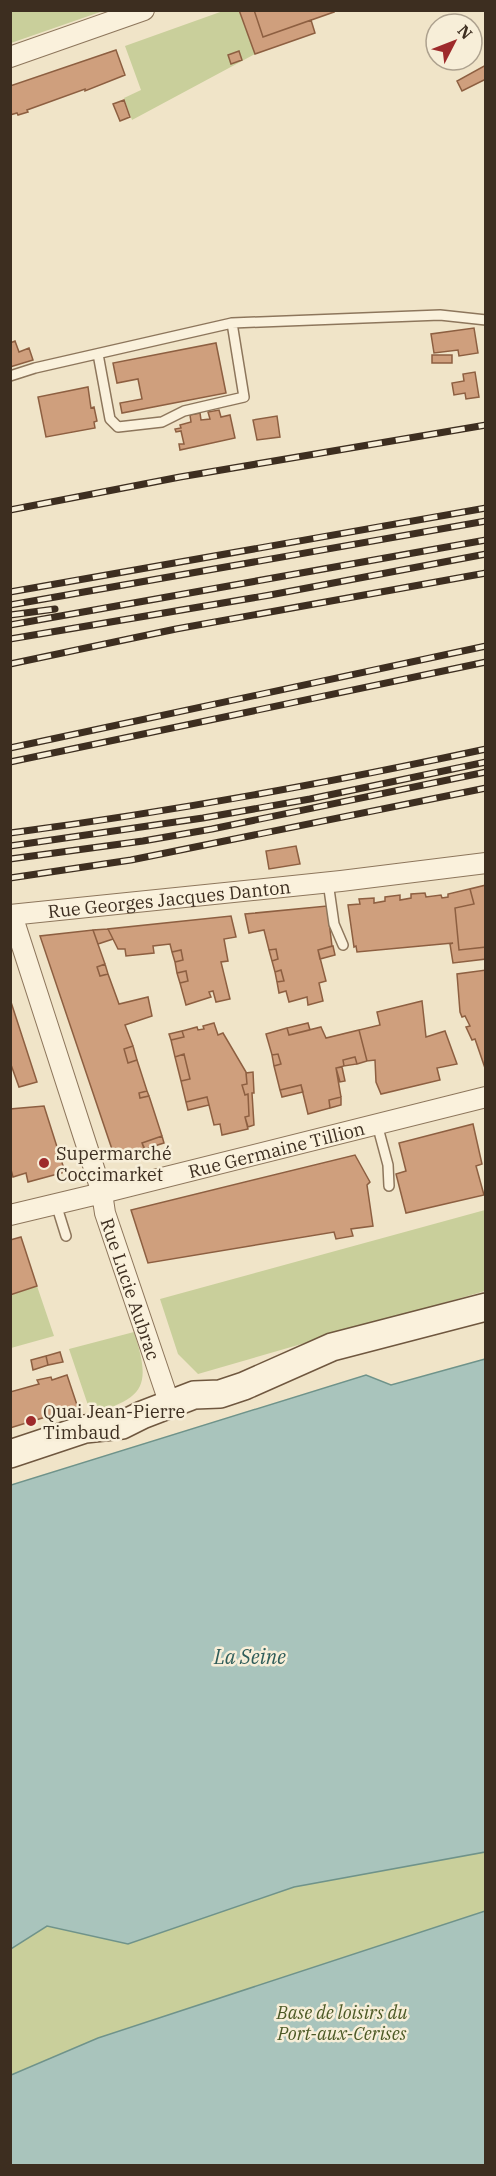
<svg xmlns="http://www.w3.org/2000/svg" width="496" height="2176" font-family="'IBM Plex Serif',serif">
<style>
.green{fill:#c9cf9b}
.water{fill:#a9c4bc;stroke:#6f938a;stroke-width:1.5}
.building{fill:#cf9f7d;stroke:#8d5f41;stroke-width:1.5}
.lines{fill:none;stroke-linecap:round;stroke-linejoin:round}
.service-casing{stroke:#8d765c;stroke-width:12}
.minor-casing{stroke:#8d765c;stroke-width:22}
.secondary-casing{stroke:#6f573f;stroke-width:30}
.service{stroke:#faf1dc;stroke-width:9}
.minor{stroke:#faf1dc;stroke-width:20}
.secondary{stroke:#faf1dc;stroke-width:27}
.rail-casing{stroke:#3d2e20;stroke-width:7}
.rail{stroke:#f7eed8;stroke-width:4.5;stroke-dasharray:14;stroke-linecap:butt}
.poi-dot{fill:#9e2a2b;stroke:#f7eed8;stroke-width:2}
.labels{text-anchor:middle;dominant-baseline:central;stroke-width:5;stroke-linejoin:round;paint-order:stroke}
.street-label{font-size:18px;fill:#3d2e20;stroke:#f7eed8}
.poi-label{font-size:18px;fill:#3d2e20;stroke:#f7eed8;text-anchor:start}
.park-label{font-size:18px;font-style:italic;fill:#4d5a26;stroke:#f7eed8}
.water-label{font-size:20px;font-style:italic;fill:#2f5d5a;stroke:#f7eed8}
</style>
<rect width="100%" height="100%" fill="#f0e4c8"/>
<path class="green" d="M11 10H103V11L11 43Z
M223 11H239L255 54 132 120 124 98 141 90 125 46Z
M485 1210V1291L198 1374 178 1354 160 1299Z
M37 1286 54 1336 11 1348V1295Z
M134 1332C152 1387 144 1398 91 1414L69 1349Z
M485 1852V2165L11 2166V1949L47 1926 128 1944 294 1887Z"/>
<path class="water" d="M485 1359V1852L294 1887 128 1944 47 1926 11 1949V1485L366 1375 391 1385Z
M485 1911V2165H11V2075L98 2038Z"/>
<path class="building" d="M239 10H254L263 37 311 20 315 33 255 54Z
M254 10H333L334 12 263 37Z
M116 50 125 75 85 91V89L27 110 28 112 18 115 17 113 10 115V86Z
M239 51 242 60 231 64 228 55Z
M486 65V79L462 91 457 81Z
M124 100 130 117 120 121 113 104Z
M474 328 478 353 459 356 458 350 434 353 431 334Z
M15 341 19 352 29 348 33 360 10 367V343Z
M216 343 226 393 122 413 120 403 142 399 138 379 117 383 113 363Z
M432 355H452V363H432Z
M475 372 479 397 466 399 465 393 454 395 452 383 464 381 463 374Z
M88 387 91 408 94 407 97 421 94 422 95 428 46 437 38 397Z
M219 410 221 417 230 415 235 438 180 450 179 444H184L181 431 176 432 175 429 181 428 180 425 191 422 190 415 200 413 201 420 210 419 208 412Z
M277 416 280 437 257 440 253 420Z
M296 846 300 864 269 869 266 851Z
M486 885V959L453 963 450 944 453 943 357 952 356 946 354 947 348 905 360 904 359 899 374 898V903L385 901V897L400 895V900L411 898V894L425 893 426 897 441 895 442 898 448 897V894Z
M486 885V947L459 950 455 908 474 904 470 889Z
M327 906 332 946 318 950 326 981 319 983 323 1001 308 1005 307 997 289 1002 286 991 279 993 277 982 284 981 281 970 275 972 272 961 278 959 276 949 269 950 264 930 249 933 245 914Z
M231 916 236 937 224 939 228 961 221 962 230 999 216 1002 213 991 209 992 211 997 186 1005 180 983 188 981 186 971 177 973 175 962 183 960 181 950 172 952 170 944 153 946 154 953 126 956 125 949H118L108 929Z
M108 929 113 939 98 944 93 930Z
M93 930 105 964 97 967 100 976 108 974 119 1004 148 997 152 1016 125 1025 133 1046 124 1049 128 1063 137 1060 147 1091 139 1093 140 1098 149 1096 162 1136 142 1143 146 1154 116 1161 40 936Z
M333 946 335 955 320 959 318 950Z
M276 949 278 959 272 961 269 950Z
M181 950 183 960 175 962 172 952Z
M105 964 108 974 100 976 97 967Z
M281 970 284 981 277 982 275 972Z
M486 970V1067L485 1068 475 1039 472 1040 466 1027 470 1026 465 1016 462 1017 460 1012 457 974Z
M186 971 188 981 180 983 177 973Z
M10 999 37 1082 19 1087 10 1062Z
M422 1001 426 1037 445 1031 457 1064 437 1068 440 1080 381 1094 376 1082 375 1060 367 1061 359 1030 380 1025 377 1012Z
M214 1023 218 1035 223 1033 246 1072 247 1084 242 1085 245 1095 248 1094 249 1116 245 1117 248 1129 222 1135 220 1124 214 1125 207 1097 186 1102 181 1081 190 1079 184 1054 175 1057 171 1040 184 1037 182 1031 197 1027 198 1030 204 1029 203 1026Z
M308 1023 310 1030 289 1035 287 1028Z
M321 1027 326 1038 359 1030 367 1061 357 1064 355 1057 343 1060 344 1066 336 1068 341 1097 329 1100 330 1108 308 1114 301 1085 280 1090 274 1066 281 1064 278 1054 272 1055 266 1034 287 1028 289 1035Z
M182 1031 184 1037 171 1040 169 1034Z
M133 1046 137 1060 128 1063 124 1049Z
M184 1054 190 1079 181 1081 175 1057Z
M278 1054 281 1064 274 1066 272 1055Z
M355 1057 357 1064 344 1066 343 1060Z
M342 1067 345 1081 340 1082 336 1068Z
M253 1072 254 1093H252L254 1125 248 1127 245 1117 249 1116 248 1094 245 1095 242 1085 247 1084 246 1073Z
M301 1085 303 1092 282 1097 280 1090Z
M147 1091 149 1096 140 1098 139 1093Z
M207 1097 209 1105 188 1110 186 1102Z
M341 1097V1105L330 1108 329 1100Z
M44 1106 65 1172 28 1182 26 1173 13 1177 10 1166V1109Z
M473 1124 482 1164 476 1166 484 1195 406 1213 396 1174 406 1171 399 1143Z
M162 1136 164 1143 145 1149 142 1143Z
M355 1155 370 1182 367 1185 373 1226 351 1229 353 1236 336 1239 334 1232 148 1263 131 1210Z
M21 1237 37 1286 10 1295V1240Z
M60 1352 63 1362 48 1365 46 1356Z
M46 1356 48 1365 33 1370 31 1360Z
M67 1375 79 1411 63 1415 62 1412 10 1428V1392L39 1384 37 1380 51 1377 52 1380Z"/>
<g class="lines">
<g class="service-casing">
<path id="service" d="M98 354 110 419 118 427 162 422 184 411 244 397 232 323
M10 376 35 368 232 323 440 315 486 320
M328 882 334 924 343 945
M377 1124 388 1165 389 1186
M56 1204 66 1236"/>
</g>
<g class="minor-casing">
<g id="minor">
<path d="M10 57 144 10"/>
<path id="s1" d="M10 915 341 881 486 863"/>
<path id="s2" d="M12 915 102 1193 486 1097"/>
<path id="s3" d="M10 1215 102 1193 105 1213 170 1405"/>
</g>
</g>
<g class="secondary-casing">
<path id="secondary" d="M10 1454 85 1429 122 1425 142 1415 194 1395 220 1394 244 1386 332 1347 486 1307"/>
</g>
<use href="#service" class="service"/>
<use href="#minor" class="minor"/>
<use href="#secondary" class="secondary"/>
<g class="rail-casing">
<path id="rail" d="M10 510 180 477 486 425
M10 592 486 508
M10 605 486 521
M10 615 55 609
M10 625 486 540
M10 639 270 595 486 554
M10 664 176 629 486 573
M10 748 486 646
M10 762 486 662
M10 833C170 812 328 783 486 749
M10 846 203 818 310 799 486 762
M10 859 143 841 212 829 486 772
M10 878 131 860 486 788"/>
</g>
<use href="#rail" class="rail"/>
</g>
<g class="poi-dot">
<circle cx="44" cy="1163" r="6"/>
<circle cx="31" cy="1421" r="6"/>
</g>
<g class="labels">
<g class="street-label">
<text stroke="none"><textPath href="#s1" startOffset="160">Rue Georges Jacques Danton</textPath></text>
<text stroke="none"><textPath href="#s2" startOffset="472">Rue Germaine Tillion</textPath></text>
<text stroke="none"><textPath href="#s3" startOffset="195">Rue Lucie Aubrac</textPath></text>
</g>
<g class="poi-label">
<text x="56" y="1153">Supermarché<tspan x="56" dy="21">Coccimarket</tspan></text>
<text x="43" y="1411">Quai Jean-Pierre<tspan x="43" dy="21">Timbaud</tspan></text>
</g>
<g class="park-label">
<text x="342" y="2012">Base de loisirs du<tspan x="342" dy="21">Port-aux-Cerises</tspan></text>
</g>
<g class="water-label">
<text x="250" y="1656">La Seine</text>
</g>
</g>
<rect width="496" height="2176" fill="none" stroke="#3d2e20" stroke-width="24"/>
<g transform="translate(454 42) rotate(48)"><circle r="28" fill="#f7eed8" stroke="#ada18e" stroke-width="1.5"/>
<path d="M0-4.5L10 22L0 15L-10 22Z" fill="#9e2a2b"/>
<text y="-9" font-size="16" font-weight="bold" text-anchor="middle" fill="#3d2e20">N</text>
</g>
</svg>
